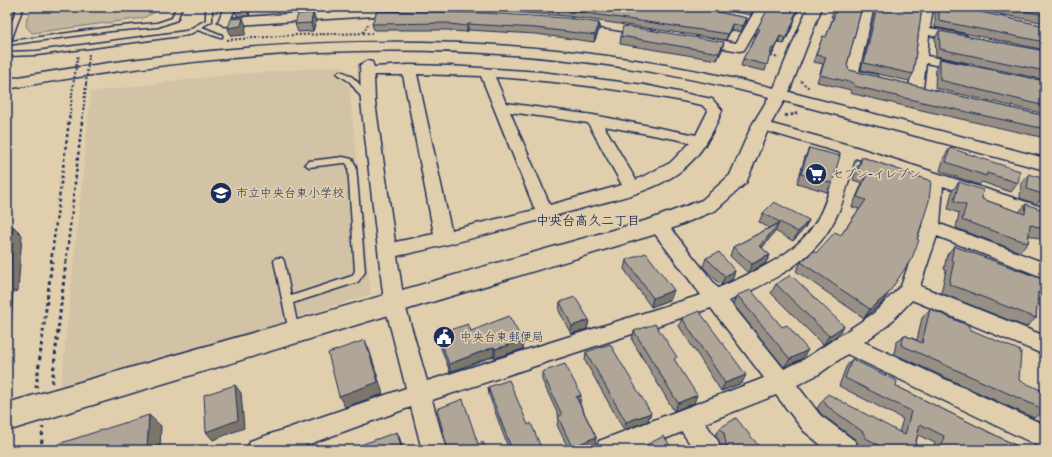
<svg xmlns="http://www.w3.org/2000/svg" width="1052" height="457" font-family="Pangolin,'Klee One',sans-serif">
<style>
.built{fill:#d2c2a6}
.green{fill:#c4b7a0;stroke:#70737f}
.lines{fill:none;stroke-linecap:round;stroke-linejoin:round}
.lane-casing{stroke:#1b2f5e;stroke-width:3}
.street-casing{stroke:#1b2f5e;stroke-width:3}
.secondary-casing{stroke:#1b2f5e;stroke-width:3}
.path-far2{stroke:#1b2f5e;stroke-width:2;stroke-dasharray:2 2;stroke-linecap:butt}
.path-far1{stroke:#1b2f5e;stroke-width:2.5;stroke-dasharray:3 3;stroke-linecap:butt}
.path{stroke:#1b2f5e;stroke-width:3;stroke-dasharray:3.5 3.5;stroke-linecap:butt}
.lane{fill:#e1ceac;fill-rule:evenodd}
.street{fill:#e1ceac;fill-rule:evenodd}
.secondary{fill:#e1ceac;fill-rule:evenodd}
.path-bridge{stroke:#1b2f5e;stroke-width:2;stroke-dasharray:2 2;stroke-linecap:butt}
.wall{fill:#978f83;stroke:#1b2f5e}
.shaded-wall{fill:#7b746a;stroke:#1b2f5e}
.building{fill:#b0a698;stroke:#1b2f5e}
.labels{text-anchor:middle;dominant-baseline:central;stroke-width:3.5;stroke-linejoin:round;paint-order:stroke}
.poi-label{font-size:12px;fill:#1b2f5e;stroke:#e1ceac;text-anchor:start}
.neighbourhood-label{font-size:13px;font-weight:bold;fill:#1b2f5e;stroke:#e1ceac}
</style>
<rect width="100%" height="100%" fill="#e1ceac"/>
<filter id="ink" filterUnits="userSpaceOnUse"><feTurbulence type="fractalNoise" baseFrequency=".025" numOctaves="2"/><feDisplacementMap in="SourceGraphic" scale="8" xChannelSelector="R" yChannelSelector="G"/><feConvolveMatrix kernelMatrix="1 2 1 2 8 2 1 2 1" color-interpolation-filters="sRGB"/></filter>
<g filter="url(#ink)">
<path class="built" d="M344 66 335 75 349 86 371 294 230 339 60 398 91 92 225 75Z"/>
<path class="green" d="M35 7H154L155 12 143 18 32 33 26 26 27 17Z"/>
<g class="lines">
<g class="lane-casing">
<path id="lane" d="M7 7H23L11 41 111 27 157 23 172 18 176 7H182L177 20 158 27 111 31 7 45V35L17 8 7 10Z
M206 7H212V21L202 27 222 35V37H218L198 30 188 35 37 55 7 56V52L37 51 186 31 206 20Z
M340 71C355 75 362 87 370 100L368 101H364L350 82 338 74 337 73Z
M343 157 352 159 356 166 365 272 358 282 293 303 299 332 298 335 294 336 290 335 289 332 274 261 276 258H282L284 261 291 296 352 276 355 271 348 166 346 163H343L309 167 305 164 309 161Z"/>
</g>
<g class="street-casing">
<path id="street" d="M224 7H236L231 18C253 17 398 4 405 14L399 17 373 16 224 26 218 22Z
M757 7H769L744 50 740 51 699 44 693 40 699 36 736 43Z
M862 7H874L859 71 877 75 879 78 877 81 872 82 847 76 845 73Z
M921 7H933L930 28 966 35 968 38 962 42 929 35 927 56 967 64 969 67 962 71 926 63 923 88 921 91H911L909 88Z
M575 17 647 27 653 31 647 35 571 23 569 21 571 19Z
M367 61 372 62 374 67 409 65 449 66 541 72 644 85 707 98 712 99 722 110C714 132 701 155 682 170 654 192 616 199 583 208 521 225 460 243 397 256L404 302 427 381 701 295 652 230 649 225 652 220 658 219 664 220 718 288C753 272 798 255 817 220 829 199 833 175 841 153L756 128 754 125 756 122 761 121 856 147 1045 208V220L943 186 940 224 1045 263V278L937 236 920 286 1045 336V355L912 300 888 325 864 342 1045 425V449L847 354 819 374 797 385 820 415 855 441 858 450H827L804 431 776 395 705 423 718 441 721 450H694L682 432 638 450H596L599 441 764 378 711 308 432 400 446 450H422L411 407 293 450H247L250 441 259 438 406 388 384 302 361 102 360 65ZM417 74 481 76 535 210 451 230ZM374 75H403L434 234 395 242 375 102ZM495 77C565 82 634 91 702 105L708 111 696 135 593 115 506 103ZM510 112 588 123 622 185 550 205ZM604 126 680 140 690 143 670 163 636 180ZM855 158 927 181 922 227 901 286 874 313 803 360 784 369 729 301C771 281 814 262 835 219 845 200 849 178 855 158Z"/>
</g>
<g class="secondary-casing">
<path id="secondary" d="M808 7H822L789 92 1045 158V170L784 101 770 125 746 183 716 210 666 231 7 431V403L651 219 702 200 730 175 752 125 769 97C512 31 266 42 7 89V79C269 33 515 23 774 88Z"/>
</g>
<path class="path-far2" d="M363 33 368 24
M227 40 294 35 372 33
M767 55 779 58
M801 81 809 88
M70 114 73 86
M83 114 86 84
M795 114 797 113"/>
<path class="path-far1" d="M785 115 788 116 797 113
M51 262 70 113
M66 262 83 113"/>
<path class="path" d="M52 383 66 261
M36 388 52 261
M41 450 43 427"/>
<use href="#lane" class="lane"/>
<use href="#street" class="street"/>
<use href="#secondary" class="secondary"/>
<path class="path-bridge" d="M86 84 89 54
M73 86 78 55"/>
</g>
<path class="wall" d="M235 7H250L249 16H237L234 8Z
M302 7H319L318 12H303L302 8Z
M381 7H692L747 18 746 24 741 32 731 30 726 40 566 16 483 10 381 9Z
M709 7H756L751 15Z
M800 7 794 19 793 25 784 44 778 43 772 55 770 54 765 71 741 66 743 59 756 35H755L757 29Z
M833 7H862L847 65 849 70 1045 116V138L917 109 850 93 851 90 817 82 823 64 813 62 823 36 826 37 833 17H831L835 8Z
M875 7H922L913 74 909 81 861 70Z
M937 7H957L1045 26V50L935 27V10Z
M964 7H1045V23Z
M377 11 599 23V30L594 42 536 34 468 30 467 32 450 31V30H374L372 24Z
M313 13 316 21 313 31 298 32 295 24Z
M939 31 1045 51V80L936 56 935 38Z
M621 36 722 50 717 60 620 44Z
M940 59 1045 81V114L935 88 936 67Z
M809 148 832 183 827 192 797 183 805 157Z
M950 148 1018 183 1011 192 982 182 979 185 940 171 944 157Z
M862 157 931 181 888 294 882 303 864 318 796 271 801 262 816 253 841 235 859 209 852 207 862 183 853 180 857 167Z
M1029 174 1045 195 1036 204 1020 198 1021 183Z
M959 182 982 199 1019 212 1026 204 1043 215 1045 216V241L1029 235 1028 243 1020 252 956 228 959 213 948 209 952 191Z
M763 213 809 220 804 229 793 241 775 231 762 248 770 255 765 264 748 273 730 256 733 247 769 228 759 222Z
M1045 244V262L1044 261Z
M954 246 1045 280V308L1037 304 1036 318 1026 327 941 293 946 270 944 269 947 255Z
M706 258 732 280 721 285 703 267Z
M626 260 671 299 651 307 624 269Z
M776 284 838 335 823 345 771 293Z
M737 295 782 327 802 359 784 367 733 304Z
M560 302 589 320 587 329 571 334 559 311Z
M930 309 969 329 1019 380 1045 410 1034 418 894 354 896 343 904 335 917 340 922 318Z
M682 318 742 383 721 391 679 326Z
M471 331 523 341V349L495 358 494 356 450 372 439 343 438 334Z
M634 331 675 361 694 403 674 411 632 340Z
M586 352 648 421 624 430 585 361Z
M852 359 896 386 1025 450H933L935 443 918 435 914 450H865L858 446 856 440 821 414 817 408 823 400 899 432 903 419 839 386 846 367Z
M542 372 580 404 596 437 595 445 583 450H569L557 425 559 417 542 380Z
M488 387 528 425 542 450H509L489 395Z
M720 428 762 450H721L719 441 716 435Z
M644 446 673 450H643Z"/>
<path class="shaded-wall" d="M246 7H250L249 16Z
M317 7H319L318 12 317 8Z
M754 7H756L751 15 753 9Z
M799 7H800L791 25 793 19Z
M313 13 316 21 313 31 311 23Z
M243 18 246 26 245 35 231 36 228 28Z
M747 18 746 24 741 32 743 26Z
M795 19 793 25 784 44 786 38Z
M599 23V30L594 42 595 35Z
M468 24V30L467 32V26Z
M732 24 731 30 726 40 728 34Z
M780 36 778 43 772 55 774 48Z
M724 42 722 50 717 60 719 53Z
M7 152 9 155 7 164Z
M809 220 804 229 793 241 798 232Z
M779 223 775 232 756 255 760 246Z
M13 226 22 235 18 291 13 292 8 375 7 376V282Z
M770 255 765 264 748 273 752 264Z
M735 271 732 280 721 285 725 276Z
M674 290 671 299 651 307 653 298Z
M888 294 882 303 864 318 870 309Z
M589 320 587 329 571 334 572 326Z
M844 326 838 335 823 345 829 336Z
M365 340 370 352 383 394 345 407 339 396Z
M523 341V349L495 358V349Z
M494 347V356L450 372 449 364Z
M808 350 802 359 784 367 790 359Z
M746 375 742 383 721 391 725 383Z
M235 385 241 393 244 428 213 440 206 432Z
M581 395 580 404 575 405 576 397Z
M697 395 694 403 674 411 678 403Z
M651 413 648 421 624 430 626 422Z
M149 415 161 426 160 450H147Z
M397 432 400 439 403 450H402Z
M596 437 595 445 583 450H572V447Z"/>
<path class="building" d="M235 7H246L234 8Z
M302 7H317V8H302Z
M524 7H692L747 18 743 26 732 24 728 34 566 10Z
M741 7H754L753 9Z
M769 7H799L793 19H795L786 38 780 36 774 48H772L767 65 743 59 760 29H757Z
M835 7H862L847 65 849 70 1045 116V129L922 102 854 86V83L820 75 826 57 816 55 823 36 826 37 836 11 834 10Z
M877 7H922L913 74 864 63Z
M939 7H957L1045 26V42L939 21Z
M1002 7H1045V15Z
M377 11 483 13 566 18 599 23 595 35 536 28 468 24 467 26 450 24V23L372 24Z
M313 13 311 23 295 24 298 14Z
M243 18 241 26 228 28 231 19Z
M623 26 724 42 719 53 621 36Z
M939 31 1045 51V71L940 49Z
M940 59 1045 81V106L940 80Z
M809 148 840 156 832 183 801 174Z
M950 148 1020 171 1018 183 987 173 986 176 946 162Z
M862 157 931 181 929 201 917 239 919 240 912 258 888 294 870 309 801 262 814 251 816 253 835 232 841 235 866 200 857 197 867 174 858 171Z
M1029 174 1045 179V195L1027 189Z
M959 182 983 190 982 199 1025 214 1026 204 1043 210V215L1045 216V230L1030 224 1028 243 962 220 966 205 954 201Z
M774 202 809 220 798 232 763 213Z
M779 223 760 246 770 255 763 258 752 264 733 247Z
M13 226 9 282H7V228Z
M954 246 1045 280V295L1038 292 1036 318 949 284 954 261 951 260Z
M719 252 735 271 725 276 706 258Z
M646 253 674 290 653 298 626 260Z
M791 275 844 326 829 336 776 284Z
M751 290 782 327 787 325 808 350 790 359 737 295Z
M575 297 589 320 572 326 560 302Z
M930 309 969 326V329L1021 351 1019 380 1045 392V410L901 345 904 335 922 343Z
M699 311 746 375 725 383 682 318Z
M509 316 523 341 495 349 494 347 449 364 438 334 468 324 471 331Z
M655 324 677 357 674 359 697 395 678 403 634 331Z
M365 340 378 382 339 396 328 353Z
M610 344 651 413 626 422 586 352Z
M852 359 897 381 896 386 1025 450H941L944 436 920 424 914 450H887L866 438 863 432 827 406 823 400 828 394 905 435 911 411 845 378Z
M565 364 581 395 576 397 596 437 572 447 558 417 562 415 542 372Z
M509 380 528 425 531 423 542 450H512L488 387Z
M235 385 238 420 206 432 204 395Z
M463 399 478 444 483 442 486 450H448L437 409Z
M149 415 147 450H57L58 444Z
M736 418 762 450H731L726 444 724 433 720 428Z
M397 432 402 450H346Z
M664 436 673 450H647L644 446Z
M809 445 814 450H803Z"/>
</g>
<defs>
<g id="supermarket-disc" transform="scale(1.15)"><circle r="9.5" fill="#1b2f5e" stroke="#e1ceac"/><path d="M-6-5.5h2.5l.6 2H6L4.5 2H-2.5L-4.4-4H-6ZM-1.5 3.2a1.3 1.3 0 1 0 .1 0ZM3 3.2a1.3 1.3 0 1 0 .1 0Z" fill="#fff"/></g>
<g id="school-disc" transform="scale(1.15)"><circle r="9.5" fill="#1b2f5e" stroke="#e1ceac"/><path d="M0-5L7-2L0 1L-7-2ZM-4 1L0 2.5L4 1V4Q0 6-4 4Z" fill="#fff"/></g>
<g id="civic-disc" transform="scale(1.15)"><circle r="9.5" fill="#1b2f5e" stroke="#e1ceac"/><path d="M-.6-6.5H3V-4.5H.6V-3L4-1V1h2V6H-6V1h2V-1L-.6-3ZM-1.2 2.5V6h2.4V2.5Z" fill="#fff"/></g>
</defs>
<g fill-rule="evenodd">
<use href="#supermarket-disc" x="816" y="174"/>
<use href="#school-disc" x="221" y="193"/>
<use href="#civic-disc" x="444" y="337"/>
</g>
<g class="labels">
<g class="poi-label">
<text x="832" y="174">セブン-イレブン</text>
<text x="236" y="193">市立中央台東小学校</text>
<text x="460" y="337">中央台東郵便局</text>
</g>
<g class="neighbourhood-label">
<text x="588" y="221">中央台高久二丁目</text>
</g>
</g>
<rect width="1052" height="457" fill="none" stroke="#e1ceac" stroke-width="24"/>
<rect x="12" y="12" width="1028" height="433" fill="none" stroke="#1b2f5e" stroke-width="1.5" filter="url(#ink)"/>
</svg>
